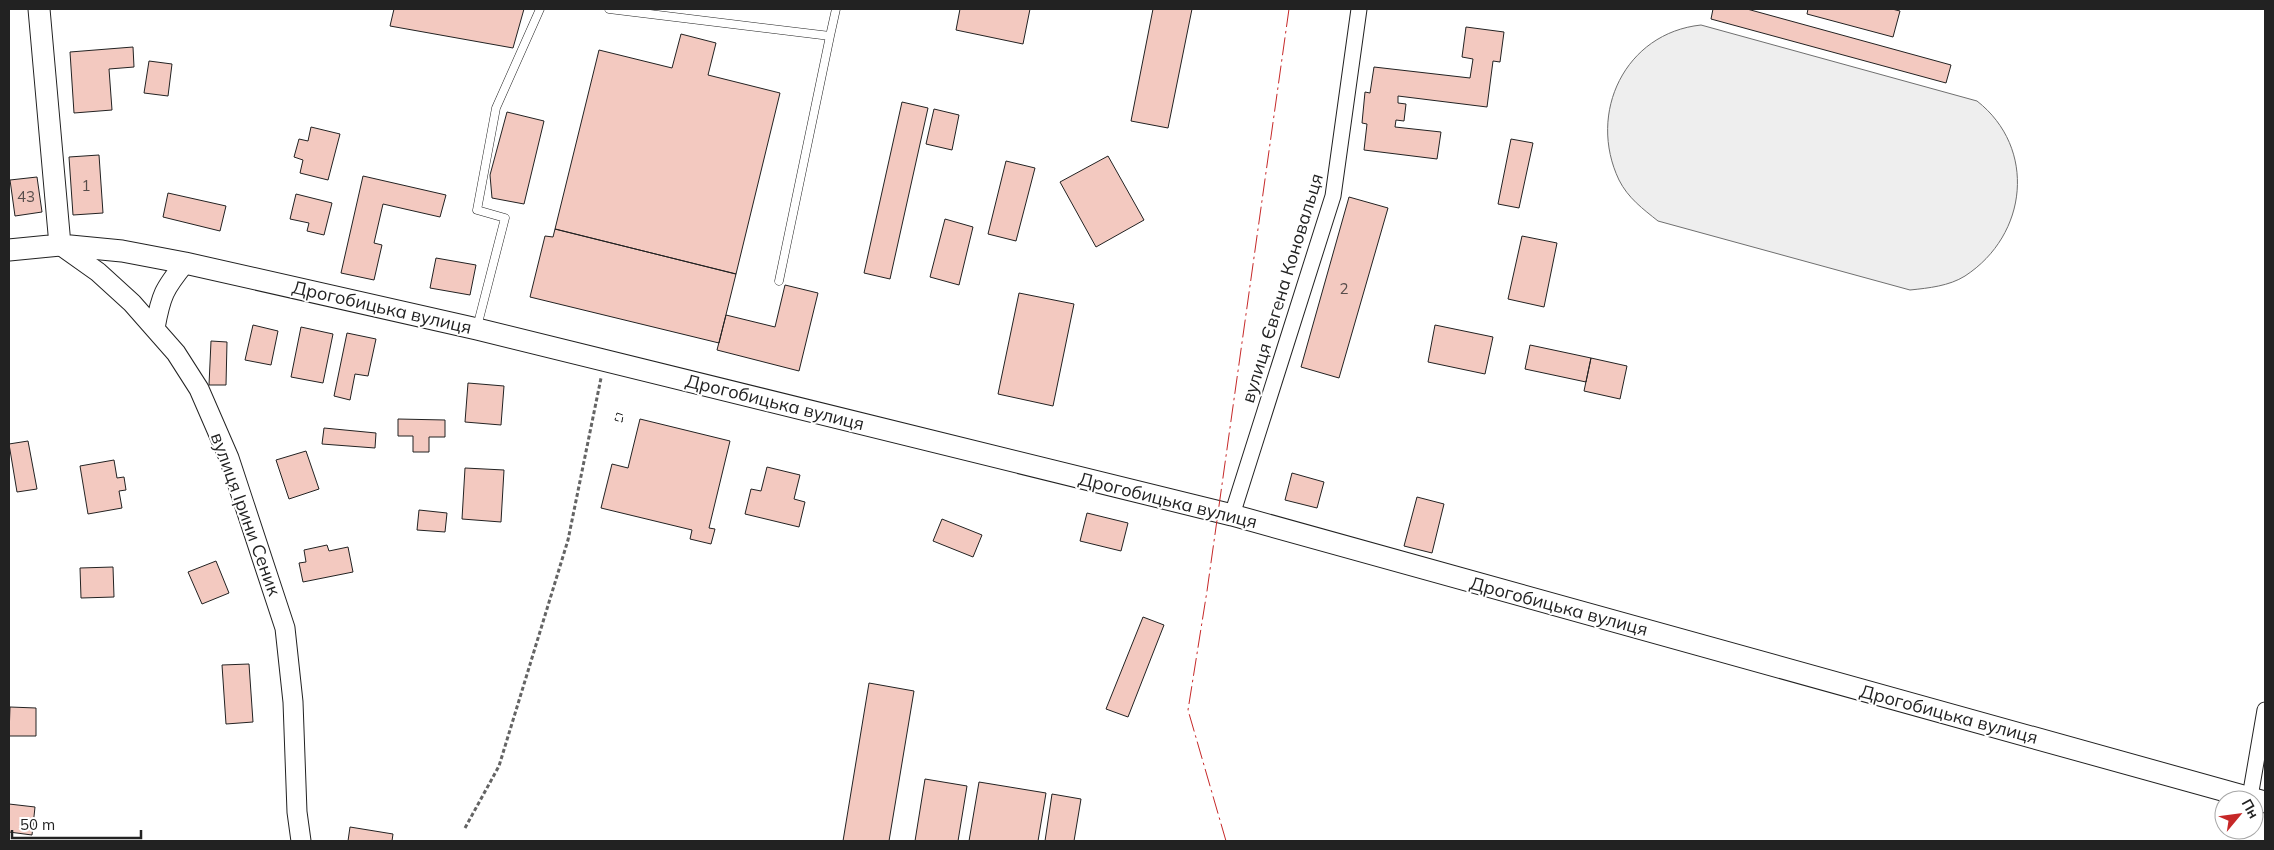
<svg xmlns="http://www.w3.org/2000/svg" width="2274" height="850" font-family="Mulish,sans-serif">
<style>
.green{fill:#eee;stroke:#6f6f6f}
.building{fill:#f3c9c0;stroke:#222}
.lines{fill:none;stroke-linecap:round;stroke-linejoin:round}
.service-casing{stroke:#222;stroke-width:9}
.minor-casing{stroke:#222;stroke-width:17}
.tertiary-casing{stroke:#222;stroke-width:21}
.secondary-casing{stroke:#222;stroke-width:23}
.path{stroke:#646464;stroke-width:3;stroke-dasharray:4 2.5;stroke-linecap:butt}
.service{stroke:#fff;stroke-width:8}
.minor{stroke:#fff;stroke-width:15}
.tertiary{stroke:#fff;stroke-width:19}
.secondary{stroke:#fff;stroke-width:21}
.fence{stroke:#222;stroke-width:1;stroke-dasharray:6 2.5;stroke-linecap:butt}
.power{stroke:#c62828;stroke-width:1;stroke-dasharray:18 4 2.5 4;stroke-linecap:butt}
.labels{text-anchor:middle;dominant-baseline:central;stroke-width:4;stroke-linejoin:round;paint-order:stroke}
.number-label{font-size:15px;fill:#564c4a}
.street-label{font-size:18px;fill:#222;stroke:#fff}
</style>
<rect width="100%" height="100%" fill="#fff"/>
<path class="green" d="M1701 25 1977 101C2037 148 2028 235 1965 276 1949 286 1929 288 1910 290L1658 221C1643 209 1628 198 1619 180 1587 113 1625 33 1701 25Z"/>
<path class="building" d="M394 9H524L513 48 390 26Z
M960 9H1030L1023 44 956 30Z
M1153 9H1192L1168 128 1131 121Z
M1713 9H1747L1951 65 1946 83 1711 19Z
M1808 9H1892L1900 11 1893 37 1807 14Z
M1466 27 1504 32 1500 62 1493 61 1487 107 1398 96V103L1406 104 1404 121 1396 120 1395 127 1441 132 1437 159 1364 150 1367 124 1362 123 1365 92 1370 93 1374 67 1470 78 1473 59 1462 57Z
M681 34 716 43 708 75 780 93 736 274 555 229 599 50 672 68Z
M133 47 134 67 109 69 112 110 74 113 70 52Z
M149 61 172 64 168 96 144 93Z
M902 102 928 108 890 279 864 273Z
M934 109 959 115 952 150 926 144Z
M507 112 544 121 524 204 492 198 490 175Z
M311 127 340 134 328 180 300 173 303 160 294 157 299 139 308 141Z
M1511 139 1533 143 1519 208 1498 204Z
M99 155 103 213 73 215 69 157Z
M1108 156 1144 220 1096 247 1060 182Z
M1006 161 1035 168 1016 241 988 234Z
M363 176 446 195 440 217 383 204 374 243 382 245 374 280 341 273Z
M37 177 42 212 15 216 10 180Z
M168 193 226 206 220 231 163 217Z
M296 194 332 203 324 235 307 231 309 223 290 219Z
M1349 197 1388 208 1339 378 1301 367Z
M945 219 973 227 959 285 930 277Z
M555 229 736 274 719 343 530 297 545 236 553 237Z
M1522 236 1557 243 1544 307 1508 299Z
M436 258 476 265 470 295 430 288Z
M785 285 818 293 799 371 717 350 726 315 775 327Z
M1019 293 1074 304 1053 406 998 394Z
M253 325 278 331 271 365 245 360Z
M1435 325 1493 337 1485 374 1428 362Z
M301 327 333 334 323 383 291 377Z
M347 333 376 339 368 376 355 374 350 400 334 396Z
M211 341 227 342 226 385H209Z
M1530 345 1591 358 1586 382 1525 369Z
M1591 358 1627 366 1620 399 1584 391Z
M468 383 504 386 501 425 465 422Z
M398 419 445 420V437H429V452H413V436H398Z
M640 419 730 441 709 528 715 529 711 544 690 539 692 530 601 508 612 464 628 468Z
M324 428 376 433 375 448 322 444Z
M28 441 37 489 17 492 9 444Z
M306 451 319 489 289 499 276 460Z
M114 460 117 478 124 477 126 490 119 491 122 508 88 514 80 466Z
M767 467 800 475 794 499 805 502 799 527 745 514 751 489 761 491Z
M465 468 504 470 501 522 462 519Z
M1292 473 1324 482 1317 508 1285 500Z
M1417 497 1444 504 1432 553 1404 546Z
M419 510 447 513 445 532 417 530Z
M1087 513 1128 523 1121 551 1080 541Z
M942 519 982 535 973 557 933 541Z
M327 545 329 551 348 547 353 572 303 582 299 563 306 562 304 550Z
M216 561 229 593 202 604 188 572Z
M113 567 114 597 81 598 80 568Z
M1143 617 1164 625 1128 717 1106 709Z
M249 664 253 722 226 724 222 665Z
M869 683 914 691 889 841H843Z
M10 707 36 708V736H9Z
M925 779 967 786 958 841H915Z
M979 782 1046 793 1038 841H969Z
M1052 794 1081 799 1074 841H1045Z
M9 804 35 807 32 835 9 832Z
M350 827 393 834 392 841H348Z"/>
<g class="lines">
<g class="service-casing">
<path id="service" d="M609 9 830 36 836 9
M779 281 830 36
M477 327 505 218 477 210 496 108 540 9"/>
</g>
<g class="minor-casing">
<path id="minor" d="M1232 515 1333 196 1359 9
M2250 797 2265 710"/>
</g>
<g class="tertiary-casing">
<path id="tertiary" d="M60 245 98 272 132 303 176 353 199 389 229 458 285 628 293 702 297 812 301 841
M155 328C161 295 164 289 185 263"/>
</g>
<g class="secondary-casing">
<path id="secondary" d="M39 9 60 245
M9 250 60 245 122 251 185 263 477 329 1232 515 2265 802"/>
</g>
<path class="path" d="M465 828 499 766 568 540 601 378"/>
<use href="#service" class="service"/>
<use href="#minor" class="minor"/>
<use href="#tertiary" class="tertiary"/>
<use href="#secondary" class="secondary"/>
<path class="fence" d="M617 413 623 415 622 422 615 420Z"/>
<path class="power" d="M1226 841 1188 710 1207 591 1289 9"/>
</g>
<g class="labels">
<g class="number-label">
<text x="86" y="185">1</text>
<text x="26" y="196">43</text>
<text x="1344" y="288">2</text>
</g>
<g class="street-label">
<text transform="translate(1282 288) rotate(-73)">вулиця Євгена Коновальця</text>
<text transform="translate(382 307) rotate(13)">Дрогобицька вулиця</text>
<text transform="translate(775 402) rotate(14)">Дрогобицька вулиця</text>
<text transform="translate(1168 500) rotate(14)">Дрогобицька вулиця</text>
<text transform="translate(246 514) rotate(70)">вулиця Ірини Сеник</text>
<text transform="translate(1559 606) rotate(15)">Дрогобицька вулиця</text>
<text transform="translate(1949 714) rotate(15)">Дрогобицька вулиця</text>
</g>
</g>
<rect width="2274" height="850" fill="none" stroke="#222222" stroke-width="20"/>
<g transform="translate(2239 815) rotate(61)"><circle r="24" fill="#ffffff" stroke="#a7a7a7"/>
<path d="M0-4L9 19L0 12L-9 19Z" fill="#c62828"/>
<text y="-8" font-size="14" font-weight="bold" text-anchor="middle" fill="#222222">Пн</text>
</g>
<path d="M12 830v8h129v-8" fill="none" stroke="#222222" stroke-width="2.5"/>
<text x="20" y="830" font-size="15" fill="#222222" stroke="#ffffff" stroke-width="4" paint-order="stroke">50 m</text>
</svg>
